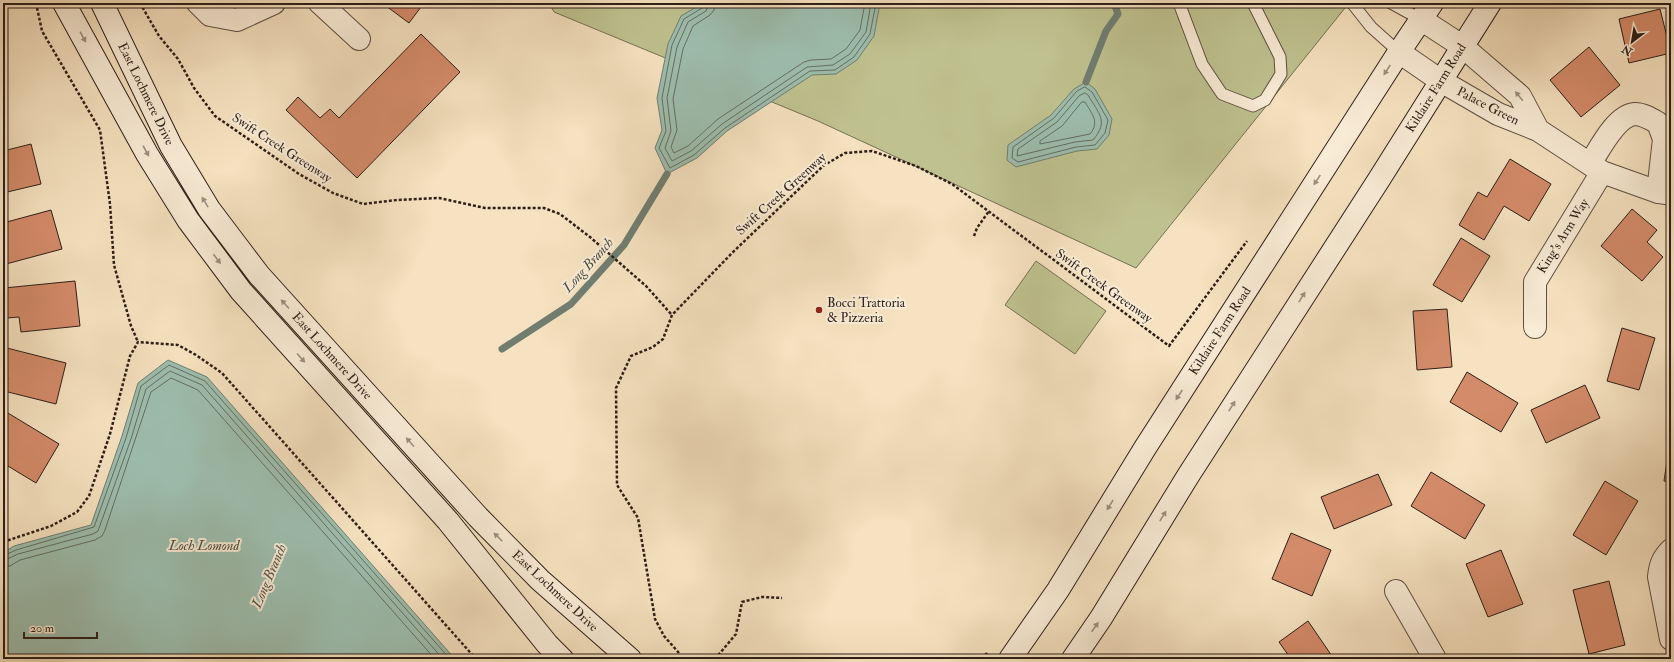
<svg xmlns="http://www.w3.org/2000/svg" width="1674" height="662" font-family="'IM FELL Double Pica',serif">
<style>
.green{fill:#bfc290;stroke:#767054}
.water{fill:#9dbeae;stroke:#707e72}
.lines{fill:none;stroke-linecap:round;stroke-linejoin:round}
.shore{stroke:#646e62;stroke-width:1}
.stream{stroke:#707e72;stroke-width:7}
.building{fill:#d48b6a;stroke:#2c1e17}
.lane-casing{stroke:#5e4f41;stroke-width:13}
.street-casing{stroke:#5e4f41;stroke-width:24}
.secondary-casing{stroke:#2c1e17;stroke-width:24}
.path{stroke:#2c1e17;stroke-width:2.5;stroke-dasharray:3 2;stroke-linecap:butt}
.lane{stroke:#f9ecd6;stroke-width:11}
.street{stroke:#f9ecd6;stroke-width:22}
.secondary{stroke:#f9ecd6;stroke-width:22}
.oneway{fill:#9d8f80}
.poi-dot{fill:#8f2418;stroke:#f9ecd6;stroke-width:1.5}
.labels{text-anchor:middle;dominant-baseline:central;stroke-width:4;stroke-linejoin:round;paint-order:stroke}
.street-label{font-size:13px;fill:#2c1e17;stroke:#f9ecd6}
.poi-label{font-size:13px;fill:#2c1e17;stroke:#f9ecd6;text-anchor:start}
.water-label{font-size:14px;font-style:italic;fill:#4e4e44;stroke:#f9ecd6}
</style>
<rect width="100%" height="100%" fill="#f6e2c0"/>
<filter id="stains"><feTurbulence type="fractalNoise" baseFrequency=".005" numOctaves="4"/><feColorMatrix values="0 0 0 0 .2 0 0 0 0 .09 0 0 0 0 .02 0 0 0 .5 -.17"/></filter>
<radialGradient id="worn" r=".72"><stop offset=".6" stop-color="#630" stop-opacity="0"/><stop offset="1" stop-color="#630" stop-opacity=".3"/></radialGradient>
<path class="green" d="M549 3H1349L1136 268 818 121 554 12Z
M1036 261 1106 311 1075 354 1005 305Z"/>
<path class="water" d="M703 3H880L874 36 857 60 836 74 812 75 727 131 697 158 667 174 655 148 662 130 657 98 668 44 681 16Z
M1086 82 1095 89 1112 119 1109 135 1097 149 1077 151 1016 167 1007 160 1008 145 1051 115 1074 89Z
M168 360 207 377 455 659H3V553L14 546 91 525 122 436 138 383Z"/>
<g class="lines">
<path class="shore" d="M704 3 702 8 684 19 672 45 662 98 666 131 659 148 670 168 694 155 725 128 810 71 835 70 854 57 870 34 876 3
M709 3 706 11 688 22 677 47 667 98 671 131 665 148 672 161 691 151 722 124 807 67 833 65 850 54 866 32 871 3
M715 3 714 10 710 15 693 26 683 49 673 99 677 130 671 147 674 153 688 146 718 119 804 62 811 60 831 59 846 49 860 30 865 3
M1085 87 1092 92 1108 120 1105 133 1095 145 1076 147 1018 162 1012 158 1013 147 1054 118 1076 92Z
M1085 93 1088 95C1099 114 1109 121 1093 140L1075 142 1017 156 1018 149 1057 122 1079 96Z
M1082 102H1085C1092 114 1100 122 1090 134L1040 144V141L1062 126Z
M3 556 16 550 94 527 126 438 141 386 169 365 205 381 450 659
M3 561 18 554 93 534 98 531 131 439 146 389 170 371 202 385 443 659
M3 567 10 566 20 560 95 540 102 536 105 530 151 392 171 378 198 390 435 659"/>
<path class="stream" d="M1086 82 1106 31 1118 14 1114 3
M502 349 571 304 624 245 667 174"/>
</g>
<path class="building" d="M382 3H424L409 23Z
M1660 9 1671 53 1629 63 1619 19Z
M421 34 460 72 357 178 286 110 298 97 320 118 330 109 339 118Z
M1589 47 1620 85 1581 117 1550 80Z
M31 144 41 184 3 193V151Z
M1510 159 1551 184 1529 221 1504 206 1484 240 1459 225 1478 192 1487 197Z
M1632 209 1657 230 1647 242 1663 257 1642 281 1601 246Z
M51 210 62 249 6 264 3 251V223Z
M1461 238 1490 256 1462 302 1433 285Z
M75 281 80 326 21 332 19 317 7 318 4 288Z
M1447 309 1452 367 1417 370 1413 311Z
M1622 328 1655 338 1639 390 1607 381Z
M3 347 66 363 56 404 4 391 8 378 3 377Z
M1467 372 1518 403 1501 432 1450 402Z
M1585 385 1600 418 1546 443 1531 410Z
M3 410 59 444 36 483 3 463Z
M1669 447H1671V482L1664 481Z
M1431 472 1485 505 1465 539 1411 506Z
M1378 474 1392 505 1334 529 1321 497Z
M1605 481 1638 501 1606 555 1573 535Z
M1291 533 1331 550 1312 596 1272 579Z
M1501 550 1523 604 1488 617 1466 564Z
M1609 581 1625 645 1589 654 1573 590Z
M1308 621 1334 659H1291L1279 642Z
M1550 654 1554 659H1544Z"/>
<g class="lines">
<g class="lane-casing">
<path id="lane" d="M1179 3 1202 64 1222 94 1253 106 1265 100 1281 74 1280 57 1253 3
M1352 3 1371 27 1399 52
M1391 3 1422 20"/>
</g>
<g class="street-casing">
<path id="street" d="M198 3 210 15 237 20 274 3
M320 3 359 39
M1422 20 1462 46 1520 96 1538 130
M1399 52 1441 81 1498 114 1538 130 1602 172 1658 192 1671 194
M1590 164C1599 150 1616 115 1635 114 1643 114 1651 119 1658 123L1664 139 1658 192
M1535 327V282L1602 172
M1671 550C1663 558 1660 565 1659 577L1671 639
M1396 591 1435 659"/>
</g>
<g class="secondary-casing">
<path id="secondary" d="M64 3 147 154 188 220 241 291 448 521 547 644 562 659
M102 3 171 146 209 209 259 275 478 517 540 580 630 659
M1010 659 1058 590 1145 448 1399 52 1432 3
M1073 659 1101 618 1188 476 1378 181 1490 3"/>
</g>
<path class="path" d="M36 3 42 31 100 130 110 204 114 265 131 326 138 342
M140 3 159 36 178 59 194 88 215 116 299 174 333 193 363 204 397 200 439 198 485 208H544L560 214 590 237 646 286 672 315
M974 236 977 228 989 211
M3 542 51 526 77 512 89 496 110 434 130 356 138 342 178 345 196 355 222 373 476 659
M679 653 664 636 655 619 638 518 617 485 616 388 631 356 653 347 663 339 672 315 732 253 823 166 845 153 872 151 916 166 952 184 1169 346 1247 241
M715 659 736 634 742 602 762 597 782 598
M982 659 987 653"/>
<use href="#lane" class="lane"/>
<use href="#street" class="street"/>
<use href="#secondary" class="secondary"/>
</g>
<defs><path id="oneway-solid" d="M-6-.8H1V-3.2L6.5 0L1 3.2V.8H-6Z"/></defs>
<g class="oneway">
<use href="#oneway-solid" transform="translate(83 37) rotate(61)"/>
<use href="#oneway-solid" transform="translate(1387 70) rotate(123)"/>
<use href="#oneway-solid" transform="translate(1519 96) rotate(-129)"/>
<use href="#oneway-solid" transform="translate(146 151) rotate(61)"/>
<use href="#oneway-solid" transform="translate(1317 180) rotate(123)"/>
<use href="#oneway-solid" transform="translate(205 202) rotate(-121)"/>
<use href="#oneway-solid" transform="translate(217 259) rotate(53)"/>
<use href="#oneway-solid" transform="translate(1302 297) rotate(-58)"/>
<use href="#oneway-solid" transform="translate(285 304) rotate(-132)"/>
<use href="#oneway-solid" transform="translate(301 358) rotate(48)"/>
<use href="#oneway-solid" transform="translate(1179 395) rotate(123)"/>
<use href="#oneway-solid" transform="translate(1232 406) rotate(-58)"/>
<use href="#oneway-solid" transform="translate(410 442) rotate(-132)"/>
<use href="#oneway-solid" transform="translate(1110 505) rotate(122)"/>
<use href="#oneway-solid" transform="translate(1163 516) rotate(-58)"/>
<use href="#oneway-solid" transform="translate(498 537) rotate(-135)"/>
<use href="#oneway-solid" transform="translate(1095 627) rotate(-55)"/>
</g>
<circle class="poi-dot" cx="819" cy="310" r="4"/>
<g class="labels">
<g class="street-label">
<text transform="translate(1436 88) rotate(-58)">Kildaire Farm Road</text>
<text transform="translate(146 94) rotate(64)">East Lochmere Drive</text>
<text transform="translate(1488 106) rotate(27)">Palace Green</text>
<text transform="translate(282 148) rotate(33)">Swift Creek Greenway</text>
<text transform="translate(781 194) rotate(-42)">Swift Creek Greenway</text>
<text transform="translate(1563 236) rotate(-58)">King's Arm Way</text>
<text transform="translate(1104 286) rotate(36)">Swift Creek Greenway</text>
<text transform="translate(1220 331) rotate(-57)">Kildaire Farm Road</text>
<text transform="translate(332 356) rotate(48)">East Lochmere Drive</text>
<text transform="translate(555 591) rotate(43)">East Lochmere Drive</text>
</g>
<g class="poi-label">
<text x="827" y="303">Bocci Trattoria<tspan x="827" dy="15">&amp; Pizzeria</tspan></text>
</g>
<g class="water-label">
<text transform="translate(588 265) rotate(-48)">Long Branch</text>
<text x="204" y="545">Loch Lomond</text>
<text transform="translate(269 576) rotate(-67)">Long Branch</text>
</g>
</g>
<rect width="1674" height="662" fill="none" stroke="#f6e2c0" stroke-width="16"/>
<rect x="4" y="4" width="1666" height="654" fill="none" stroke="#2c1e17" stroke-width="2"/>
<rect x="8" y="8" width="1658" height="646" fill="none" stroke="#2c1e17"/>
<g transform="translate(1632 42) rotate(211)" stroke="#f9ecd6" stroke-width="3" paint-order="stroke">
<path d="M0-3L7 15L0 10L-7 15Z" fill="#2c1e17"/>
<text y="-6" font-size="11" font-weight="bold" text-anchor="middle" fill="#2c1e17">N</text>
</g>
<path d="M24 632v6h73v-6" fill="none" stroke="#2c1e17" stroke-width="2"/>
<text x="30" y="632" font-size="12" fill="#2c1e17" stroke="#f9ecd6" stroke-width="3" paint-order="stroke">20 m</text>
<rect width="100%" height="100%" filter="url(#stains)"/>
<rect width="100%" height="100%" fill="url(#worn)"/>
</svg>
